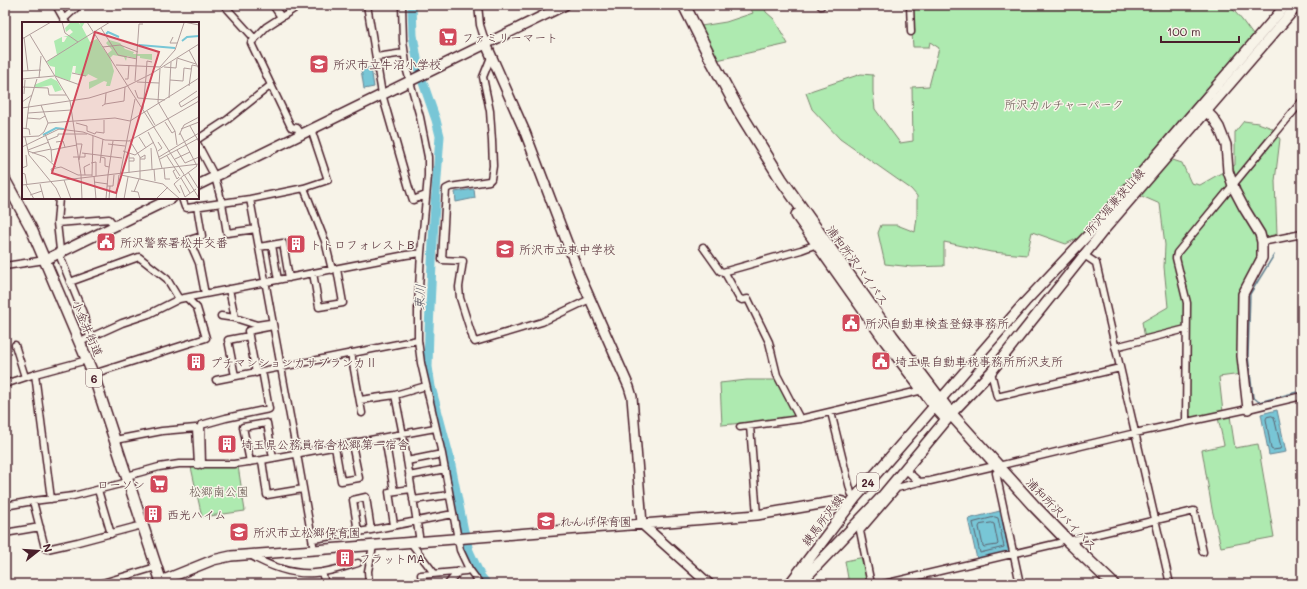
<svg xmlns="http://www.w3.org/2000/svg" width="1307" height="589" font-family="Mali,'Klee One',sans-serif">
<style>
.green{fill:#aeeab0;stroke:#7c846e}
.water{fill:#78c6d6;stroke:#668392}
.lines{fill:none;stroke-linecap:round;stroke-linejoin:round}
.shore{stroke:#5c626f;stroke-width:1}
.stream{stroke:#668392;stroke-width:1.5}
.river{stroke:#78c6d6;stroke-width:9}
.street-casing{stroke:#4a1f2b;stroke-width:9}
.secondary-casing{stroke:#4a1f2b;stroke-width:12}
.primary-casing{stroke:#4a1f2b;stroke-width:13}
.highway-casing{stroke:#4a1f2b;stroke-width:14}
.street{stroke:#f7f3e8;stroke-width:6}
.secondary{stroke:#f7f3e8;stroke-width:9}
.primary{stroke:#f7f3e8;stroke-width:10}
.highway{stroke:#f7f3e8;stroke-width:11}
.labels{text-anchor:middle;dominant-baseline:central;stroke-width:3;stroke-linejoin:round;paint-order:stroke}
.shield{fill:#f7f3e8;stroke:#7e5f64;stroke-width:1}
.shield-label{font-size:11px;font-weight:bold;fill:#4a1f2b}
.poi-label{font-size:12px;fill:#4a1f2b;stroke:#f7f3e8;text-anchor:start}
.park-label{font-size:12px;fill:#63524c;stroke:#f7f3e8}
.street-label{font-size:12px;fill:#4a1f2b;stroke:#f7f3e8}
.water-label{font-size:13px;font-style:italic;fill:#58515e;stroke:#f7f3e8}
.inset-river{fill:none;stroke:#78c6d6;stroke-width:2}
.inset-road{fill:none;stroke:#b29e9c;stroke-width:1}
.view{fill:#d1495b;fill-opacity:0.15;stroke:#d1495b;stroke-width:2}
.inset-edge{fill:none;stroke:#4a1f2b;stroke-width:2}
</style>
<rect width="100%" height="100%" fill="#f7f3e8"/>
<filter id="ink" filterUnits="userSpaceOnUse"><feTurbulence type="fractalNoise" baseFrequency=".025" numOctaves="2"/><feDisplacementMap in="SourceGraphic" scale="8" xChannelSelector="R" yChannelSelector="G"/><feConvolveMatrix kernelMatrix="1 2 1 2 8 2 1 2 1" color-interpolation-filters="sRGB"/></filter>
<g filter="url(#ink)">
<path class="green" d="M749 5H764L766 12 774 19 788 44 717 60 701 26 726 22 753 13Z
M910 5H1229L1242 20 1253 35 1151 153 1182 163 1191 183 1200 185 1235 165V132L1244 121 1258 123 1272 128 1280 139 1275 181 1277 234 1258 239 1259 257 1243 287 1241 374 1219 377 1223 412 1230 416 1235 448 1258 444 1274 537 1221 547 1212 509 1202 450 1224 445 1217 413 1188 418 1189 326 1145 338 1142 322 1168 307 1164 267 1165 245 1160 204 1137 194 1082 236 1066 244 1032 232 1027 255 991 252 944 242V266L912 267 885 264 878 233 881 225H897L915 232 917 217V196L911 189 840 139 812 109 806 93 813 90 861 74 873 75V92L875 109 900 143 913 141 912 87 929 86 939 48 930 42 929 47H913Z
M747 380H776L796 418 722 425 720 383Z
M238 466 245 511 202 517 191 467Z
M864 557 870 584H849L845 561Z"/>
<path class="water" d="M371 68 374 87 364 89 361 69Z
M474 189 475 198 456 202 455 192Z
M1277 410 1286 452 1269 455 1261 414Z
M1000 511 1009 551 977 559 968 519Z"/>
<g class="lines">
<path class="shore" d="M1272 416 1274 417 1281 447 1280 449 1273 450 1271 449 1266 419 1267 417Z
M995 517 998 518 1004 547 980 553 973 523Z
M992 523 994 524 998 544 997 545 984 547 983 546 979 527 980 525Z"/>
<path class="stream" d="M1274 255 1250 294 1248 356 1253 397 1259 402 1297 392"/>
<path class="river" d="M412 5 413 35 419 71 436 120 440 136 434 220 429 330 428 367 431 387 449 455 464 531 469 551 481 577 487 584"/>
<g class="street-casing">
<path id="street" d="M56 5 66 23
M224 5 254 38
M273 5 281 17
M300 5 266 27 251 43 291 127 297 128 301 134
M367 5 382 94 409 188 413 200 426 195
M402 5 403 41 407 71 420 117 428 157V176L421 253 418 306V340L421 363 442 454 460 550 469 569 480 584
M478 5 480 25 486 44
M821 5V6
M910 5 911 32
M64 19 79 5
M376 57 404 53
M491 57 483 77 490 111 492 141 493 166 491 179 489 181 450 187 446 189 442 260 463 261 459 287 460 298 473 339 475 342 542 322 590 299
M198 139 227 120 271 85
M198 145 215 177 222 203 227 233 256 229
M304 188 325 241 332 270
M59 198 57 223 61 259 83 313 90 337
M182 198 185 207 187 208 250 199 304 188 328 180 311 129
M250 199 297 454 314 550
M5 200 14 196
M197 206 202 236 189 240 199 263 205 294
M57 223 109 219 115 226
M1262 242 1302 234
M272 245 278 280
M259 247 283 243 289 278
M703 247 720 271 723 272 801 250 817 244
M1084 255 1096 263 1170 584
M5 266 45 260
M723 272 725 273 739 298 742 300 748 299 769 342 777 375 800 419 923 390
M313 273 319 307 343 303 337 269
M70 282 139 257 167 279 179 299
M229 289 235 318
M221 316 235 318 257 325 270 323
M80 342 122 323 149 314 179 299 406 255 421 253
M15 345 25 377
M1115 347 1186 329
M351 353 362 413
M991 372 997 397 1120 368
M256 373 248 331 273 326
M35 374 51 499
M93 374 206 338 197 308 187 298
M235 376 228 340 249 336
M216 380 418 340
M5 384 35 374 87 360
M395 395 403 435 420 542
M360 400 395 395 426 386
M831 412 851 493 855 498
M1186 422 1187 303 1176 258 1177 253 1302 101
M750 426 757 515
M740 427 800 419
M385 438 394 491
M115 440 162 431 196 428 198 465
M335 447 341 481 359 478 352 444
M262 460 267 495 303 489
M407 461 442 454
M250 462 243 427 267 423 273 458
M202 465 201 425 226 418 269 409 263 376
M998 466 1135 433 1248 409 1302 396
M905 469 919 482 930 481 990 467
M996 473 1020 584
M127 476 159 467 179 464H234L262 460 435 428
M409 476 445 469
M98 490 111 534
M413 500 449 495
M33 501 45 548 47 549 78 542 142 525
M5 506 33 501 73 496 128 482
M394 525 389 492 411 489
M358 532 353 500 366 497 371 530
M5 533 40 527
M313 539 371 530 453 514
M1068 541 1194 511 1203 552
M411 543 434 573
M250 555C269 566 293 575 315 573 330 572 344 567 358 563
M322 572 325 584
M421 575 466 571 469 569
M99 584 156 567
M369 584 368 571 373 546
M448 584 459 571
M871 584 860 531 897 488 919 482
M884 584 1059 543"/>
</g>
<g class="secondary-casing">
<path id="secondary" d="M486 44 525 132 579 274 629 387 632 397 642 524 709 584
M1203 108 1213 118 1219 127 1226 145 1228 171 1235 191 1244 208 1260 234 1262 242V258L1243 294 1242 356 1248 409
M198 185 565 5
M45 260 172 198
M940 400 1025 302 1088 235 1286 5
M951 414 991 372 1104 230 1298 5
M161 581 213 560 231 556 314 550 757 515 838 501 843 502 848 507"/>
</g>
<g class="primary-casing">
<path id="primary" d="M5 180 31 228 93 374 162 584
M790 584 855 498 940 400
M799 584 882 497 951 414"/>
</g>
<g class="highway-casing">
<path id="highway" d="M684 5 713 63 739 111 781 179 892 336 951 414 1035 507 1068 541 1113 584
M797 215 886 341 935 406 946 418"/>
</g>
<use href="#street" class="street"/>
<use href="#secondary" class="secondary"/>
<use href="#primary" class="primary"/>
<use href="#highway" class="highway"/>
</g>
</g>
<defs>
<g id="supermarket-square" transform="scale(1)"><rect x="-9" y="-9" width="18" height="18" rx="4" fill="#d1495b" stroke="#f7f3e8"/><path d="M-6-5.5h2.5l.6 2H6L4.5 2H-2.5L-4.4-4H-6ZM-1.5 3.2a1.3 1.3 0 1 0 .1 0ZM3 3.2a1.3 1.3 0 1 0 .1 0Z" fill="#fff"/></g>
<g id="school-square" transform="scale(1)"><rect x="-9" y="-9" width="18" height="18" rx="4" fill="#d1495b" stroke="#f7f3e8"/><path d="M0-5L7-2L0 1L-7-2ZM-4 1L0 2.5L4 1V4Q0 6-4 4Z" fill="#fff"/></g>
<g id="civic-square" transform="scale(1)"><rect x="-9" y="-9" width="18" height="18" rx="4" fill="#d1495b" stroke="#f7f3e8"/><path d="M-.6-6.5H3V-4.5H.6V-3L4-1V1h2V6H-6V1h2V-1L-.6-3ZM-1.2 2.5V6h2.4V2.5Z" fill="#fff"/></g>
<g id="building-square" transform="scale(1)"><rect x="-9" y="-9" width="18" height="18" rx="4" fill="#d1495b" stroke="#f7f3e8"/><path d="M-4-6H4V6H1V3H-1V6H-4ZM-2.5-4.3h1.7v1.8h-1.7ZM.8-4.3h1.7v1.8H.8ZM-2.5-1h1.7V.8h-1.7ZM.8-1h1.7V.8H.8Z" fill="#fff"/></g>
</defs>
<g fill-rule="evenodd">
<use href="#supermarket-square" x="448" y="37"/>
<use href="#school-square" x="319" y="64"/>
<use href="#civic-square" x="106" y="242"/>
<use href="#building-square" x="296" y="244"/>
<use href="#school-square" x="505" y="249"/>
<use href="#civic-square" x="851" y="323"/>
<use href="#civic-square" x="881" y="361"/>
<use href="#building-square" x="196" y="362"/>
<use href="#building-square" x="227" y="444"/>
<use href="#supermarket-square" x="159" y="484"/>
<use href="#building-square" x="153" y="514"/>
<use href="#school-square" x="546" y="521"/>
<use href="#school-square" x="239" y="532"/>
<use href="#building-square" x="345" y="558"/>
</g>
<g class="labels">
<g class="shield">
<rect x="86" y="369" width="16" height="18" rx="3"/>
<rect x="857" y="473" width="22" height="18" rx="3"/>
</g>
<g class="shield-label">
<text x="94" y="378">6</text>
<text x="868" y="482">24</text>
</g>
<g class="poi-label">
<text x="462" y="37">ファミリーマート</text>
<text x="333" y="64">所沢市立牛沼小学校</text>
<text x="120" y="242">所沢警察署松井交番</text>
<text x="310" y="244">トトロフォレストB</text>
<text x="519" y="249">所沢市立東中学校</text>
<text x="865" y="323">所沢自動車検査登録事務所</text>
<text x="895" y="361">埼玉県自動車税事務所所沢支所</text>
<text x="210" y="362">プチマンションカサブランカⅡ</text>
<text x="241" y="444">埼玉県公務員宿舎松郷第一宿舎</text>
<text x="145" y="484" text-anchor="end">ローソン</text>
<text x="167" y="514">西光ハイム</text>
<text x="560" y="521">れんげ保育園</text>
<text x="253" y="532">所沢市立松郷保育園</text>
<text x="359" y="558">フラットMA</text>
</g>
<g class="park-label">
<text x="1064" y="104">所沢カルチャーパーク</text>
<text x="219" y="491">松郷南公園</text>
</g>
<g class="street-label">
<text transform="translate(1114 201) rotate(-49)">所沢堀兼狭山線</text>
<text transform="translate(858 265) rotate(54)">浦和所沢バイパス</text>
<text transform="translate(88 328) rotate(67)">小金井街道</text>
<text transform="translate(1062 514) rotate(46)">浦和所沢バイパス</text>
<text transform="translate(822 520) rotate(-53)">練馬所沢線</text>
</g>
<g class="water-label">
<text transform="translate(419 297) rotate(-87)">東川</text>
</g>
</g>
<g transform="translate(22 22)">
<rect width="177" height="177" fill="#f7f3e8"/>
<path d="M49 0H56L59 4 57 0H63L60 5 68 20 75 17 85 32 90 28 84 21 87 18 98 21 103 27 112 30 111 32H130V38L118 36V34H115V37L105 34 104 39 102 35 91 33 88 36 92 49 88 64H84L85 60 82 59 67 67V60L76 57 66 52 65 54 53 51 54 44H51L48 59 33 54V45L28 44 25 40 35 33 32 19 40 15V20H42L45 15 41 14H46L51 10 48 7 44 10 43 6ZM29 56 35 59 40 68 33 70 30 63 14 66 12 63Z" fill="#aeeab0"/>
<path class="inset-river" d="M84 12 86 10 97 15M160 19 165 15 177 14M117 23 153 26M21 113 34 106 42 107"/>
<path class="inset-road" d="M40 0 43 11 56 20M65 0 177 176M162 0 177 3M79 6 96 33 115 37M8 13 48 79 59 153 60 177M2 15 6 49M151 15 148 21H155M0 17 29 0M81 25 98 23 116 30M167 28 177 47M155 36 174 42M24 40 88 0M94 43 138 45 153 28 162 1M142 45 154 46 155 37M138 47 136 80 153 109 155 123M0 49 19 48M50 51 64 54M33 54 58 63M124 54 125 39 130 40M17 56 19 34M0 57 32 54M103 57H106L107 43M148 58 161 59 162 46 169 47M113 59 117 2H121M115 60 137 61M167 64 170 43 175 44M0 65 26 66 27 73H44M113 68 116 76 143 78M175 69 157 81 159 85 177 74M2 72 3 58M147 76 149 40M0 80 10 73M83 82 102 79 103 65M80 84 83 82 84 71M0 86 67 76 103 65 129 52 177 22M121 87 124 55M125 89 133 103M6 91 49 88M5 96 18 97 23 94M143 100 150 111 153 109M26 101 93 96 108 99 177 56M54 101 65 104V109L73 112 74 110 82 111V98M168 104 177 120M0 106 7 107 8 113M4 107 7 82 15 57M159 107 177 100M126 110 134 126 140 146M158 111 175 144 163 153M23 112 29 127 30 140M157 113 162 103 177 95M0 115 17 114 22 110 26 101 19 83M3 115 7 133 34 166 39 177M117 115 124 126M26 118 36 114V112H65M108 119 118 135V157M34 120 41 119 43 125M54 122H60L57 138M86 122 103 124M0 125 37 107 61 110 83 118 107 119 177 79M129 126 130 147M6 128 27 120M29 128 55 123M155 128 163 141 177 135M6 129 23 135 34 145M101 129 113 133 132 120M136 129 140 126 136 120M10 131 29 127M60 131 100 136M145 134 158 154M51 135H63V131M79 135 83 136V144L87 145M137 135 177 111M118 136 123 133V137H118M138 137 177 116M153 137 168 130M107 139H112V136H107M69 141 74 140V154M78 141 81 117M0 146 5 144 4 133M142 146 143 157H148M132 147 133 159M153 148 151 149 155 157 157 155M30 150 29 147 39 145 56 153H70M166 150 176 166M0 151 3 152 5 163M107 151V131M63 153 62 145 68 142M86 153 91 119M98 153 113 77M99 153 141 162 158 177M70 154 71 114M72 154 74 177M159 156 168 171M42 158 49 177M72 160 86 162M18 162 22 177M0 163 177 142M4 163 12 177M158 163 163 175M85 164H91L92 153M109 169 116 170 118 177M112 170 117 157M158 171 152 162 162 153M8 173 20 169M163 175 174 167M84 177 86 153M87 177 88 164M94 177 97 153M102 177 106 155M134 177 146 165"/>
<path class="view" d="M73 10 137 30 94 171 30 151Z"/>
<rect width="177" height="177" class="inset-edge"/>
</g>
<rect width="1307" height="589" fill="none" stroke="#f7f3e8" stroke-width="20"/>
<rect x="10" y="10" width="1287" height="569" fill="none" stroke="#4a1f2b" stroke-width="1.5" filter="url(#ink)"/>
<g transform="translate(38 551) rotate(73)" stroke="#f7f3e8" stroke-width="3" paint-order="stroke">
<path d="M0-3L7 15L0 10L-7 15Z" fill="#4a1f2b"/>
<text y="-6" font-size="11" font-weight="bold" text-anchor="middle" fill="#4a1f2b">N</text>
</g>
<path d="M1161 36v6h78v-6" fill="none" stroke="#4a1f2b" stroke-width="2"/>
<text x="1167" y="36" font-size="12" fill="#4a1f2b" stroke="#f7f3e8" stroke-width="3" paint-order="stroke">100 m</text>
</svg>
